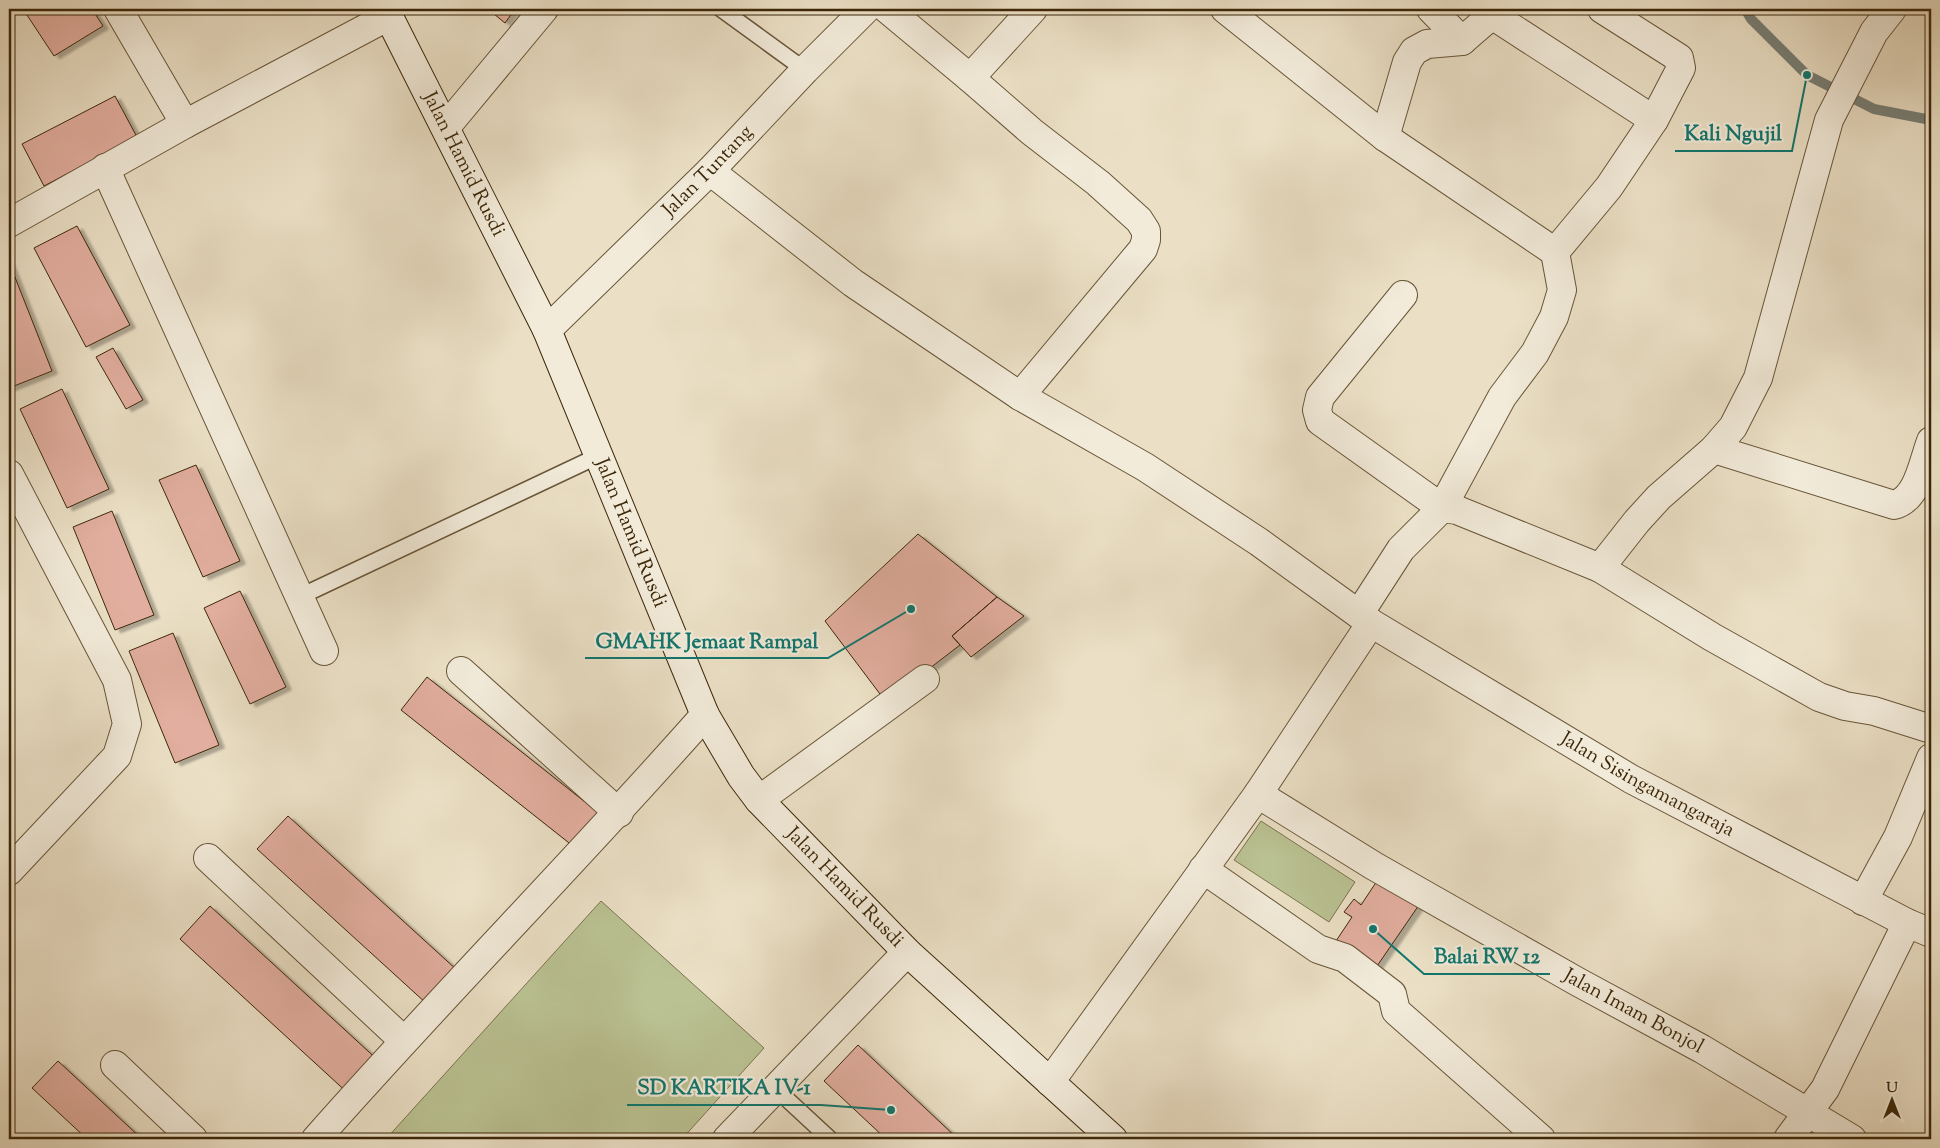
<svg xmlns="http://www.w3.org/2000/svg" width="1940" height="1148" font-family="'Sorts Mill Goudy',serif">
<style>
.green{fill:#bac293;stroke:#7b744e}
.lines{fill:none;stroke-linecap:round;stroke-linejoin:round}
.stream{stroke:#777f77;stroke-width:10}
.building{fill:#e2ae9f;stroke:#3c2708;filter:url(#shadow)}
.lane-casing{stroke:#685538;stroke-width:18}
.street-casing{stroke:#685538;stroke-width:30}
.secondary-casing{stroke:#3c2708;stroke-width:30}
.lane{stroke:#f2ebda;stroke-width:15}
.street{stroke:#f2ebda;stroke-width:28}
.secondary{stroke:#f2ebda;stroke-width:28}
.labels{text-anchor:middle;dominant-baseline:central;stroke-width:4.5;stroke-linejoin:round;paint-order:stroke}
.street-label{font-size:20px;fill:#3c2708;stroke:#f2ebda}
.leader{fill:none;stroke:#0f766e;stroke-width:2}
.callout-dot{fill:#0f766e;stroke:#f2ebda;stroke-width:2}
.callout-label{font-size:21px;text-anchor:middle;font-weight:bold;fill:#0f766e;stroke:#f2ebda;stroke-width:4.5;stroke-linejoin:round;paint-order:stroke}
</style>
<defs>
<filter id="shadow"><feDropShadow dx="5.5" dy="3" stdDeviation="1" flood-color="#0004"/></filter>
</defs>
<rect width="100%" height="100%" fill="#ebe0c6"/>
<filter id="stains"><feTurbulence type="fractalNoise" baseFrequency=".004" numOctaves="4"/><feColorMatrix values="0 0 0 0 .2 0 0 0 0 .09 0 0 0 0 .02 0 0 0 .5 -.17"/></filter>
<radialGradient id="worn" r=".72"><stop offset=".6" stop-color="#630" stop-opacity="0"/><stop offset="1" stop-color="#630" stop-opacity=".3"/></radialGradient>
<path class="green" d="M1261 821 1355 882 1329 922 1234 860Z
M601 901 764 1048 682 1139H386Z"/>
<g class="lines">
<path class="stream" d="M1745 9 1751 19 1807 75 1874 109 1931 120"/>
</g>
<path class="building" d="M23 9H92L103 26 54 56Z
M488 9H515L505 23Z
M115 96 137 137 44 186 22 144Z
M77 226 130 325 86 347 34 248Z
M9 262 52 371 9 388Z
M113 348 143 400 126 409 96 357Z
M62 389 109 489 67 508 20 409Z
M196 465 240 561 203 577 159 480Z
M112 511 154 615 115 630 73 527Z
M918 534 997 597 952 636 960 645 886 702 825 621Z
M240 591 286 687 250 704 204 608Z
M997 597 1024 616 971 657 952 636Z
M173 633 219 745 175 763 129 651Z
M427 677 604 817 578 850 401 710Z
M288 816 458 971 427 1004 257 849Z
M1379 878 1419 905 1375 969 1336 941 1352 917 1344 912 1354 899 1361 905Z
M210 906 381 1063 351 1096 180 939Z
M858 1045 958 1139H886L824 1081Z
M58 1061 142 1139H87L32 1088Z"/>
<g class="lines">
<g class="lane-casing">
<path id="lane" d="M721 9 805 70
M299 597 598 456
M776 1089 830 1139"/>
</g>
<g class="street-casing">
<g id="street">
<path d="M118 9 185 124"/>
<path d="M887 9 970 78 1033 9"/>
<path d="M1225 9 1385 137 1555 252"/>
<path d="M1431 9 1462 41"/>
<path d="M1492 15 1654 120"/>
<path d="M970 78 1032 132 1098 183 1139 220 1146 231V240L1143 249 1020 396"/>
<path d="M446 127 544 9"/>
<path d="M1385 137 1407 62 1414 51 1427 44 1462 41 1492 15 1496 9"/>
<path d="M105 168 324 651"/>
<path id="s1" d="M710 171 853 283 1020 396 1145 467 1259 542 1371 623 1631 779 1907 923 1931 933"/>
<path d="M9 223 185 124 389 16"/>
<path d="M1403 295 1320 397 1317 410 1320 421 1442 508 1457 510 1600 568 1637 521 1659 497 1714 449 1733 427 1758 378 1829 120 1874 32 1892 9"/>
<path id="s2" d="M547 330 710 171 805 70 866 9"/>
<path d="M1714 449 1894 505C1918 499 1923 462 1931 441"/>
<path d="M9 474 117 680 127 724 117 756 9 871"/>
<path d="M1600 568 1712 637 1819 697 1845 706 1874 711 1931 729"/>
<path d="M1359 614 1401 549 1442 508 1502 397 1535 353 1554 317 1562 290 1555 252 1609 187 1654 120 1681 68 1679 58 1602 9"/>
<path d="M461 671 619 813"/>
<path id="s3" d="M1258 794 1374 866 1578 982 1702 1049 1852 1139"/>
<path d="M759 800 925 679"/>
<path d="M208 858 403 1040"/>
<path d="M1203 869 1318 949 1345 958 1392 994 1396 1011 1541 1139"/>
<path d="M1863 901 1898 837 1931 758"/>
<path d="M115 1065 193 1139"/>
<path d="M1050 1082 1258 794 1371 623"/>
<path d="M316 1139C443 995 578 859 705 715"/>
<path d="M727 1139 907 952"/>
<path d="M1788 1139 1825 1089 1907 923"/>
</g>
</g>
<g class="secondary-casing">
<g id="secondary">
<path id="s4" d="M385 9 547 330 705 715 741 776 759 800 907 952 1113 1139"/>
</g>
</g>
<use href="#lane" class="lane"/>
<use href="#street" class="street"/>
<use href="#secondary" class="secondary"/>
</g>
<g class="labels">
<g class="street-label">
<text stroke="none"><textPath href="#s4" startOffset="174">Jalan Hamid Rusdi</textPath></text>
<text stroke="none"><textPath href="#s2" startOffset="226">Jalan Tuntang</textPath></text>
<text stroke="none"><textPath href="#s4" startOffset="579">Jalan Hamid Rusdi</textPath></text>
<text stroke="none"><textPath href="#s1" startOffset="1122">Jalan Sisingamangaraja</textPath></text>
<text stroke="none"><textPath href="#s4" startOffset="999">Jalan Hamid Rusdi</textPath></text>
<text stroke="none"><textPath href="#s3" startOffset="434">Jalan Imam Bonjol</textPath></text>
</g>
</g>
<path class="leader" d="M1807 75L1792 151H1675M911 609L828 658H585M1373 929L1424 974H1550M891 1110L821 1105H627"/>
<g class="callout-dot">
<circle cx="1807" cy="75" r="5"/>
<circle cx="911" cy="609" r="5"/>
<circle cx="1373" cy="929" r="5"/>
<circle cx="891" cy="1110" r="5"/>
</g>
<g class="callout-label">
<text x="1733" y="140">Kali Ngujil</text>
<text x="707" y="648">GMAHK Jemaat Rampal</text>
<text x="1487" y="963">Balai RW 12</text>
<text x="724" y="1094">SD KARTIKA IV-1</text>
</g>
<rect width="1940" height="1148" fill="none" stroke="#ebe0c6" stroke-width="30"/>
<rect x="10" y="10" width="1920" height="1128" fill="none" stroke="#3c2708" stroke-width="2.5"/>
<rect x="15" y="15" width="1910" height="1118" fill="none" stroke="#3c2708"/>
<g transform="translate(1892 1100)" stroke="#f2ebda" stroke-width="4" paint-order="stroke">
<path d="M0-4L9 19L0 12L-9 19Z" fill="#3c2708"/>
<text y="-8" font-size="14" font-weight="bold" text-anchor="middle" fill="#3c2708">U</text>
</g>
<rect width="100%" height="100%" filter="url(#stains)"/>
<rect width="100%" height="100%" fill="url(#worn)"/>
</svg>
